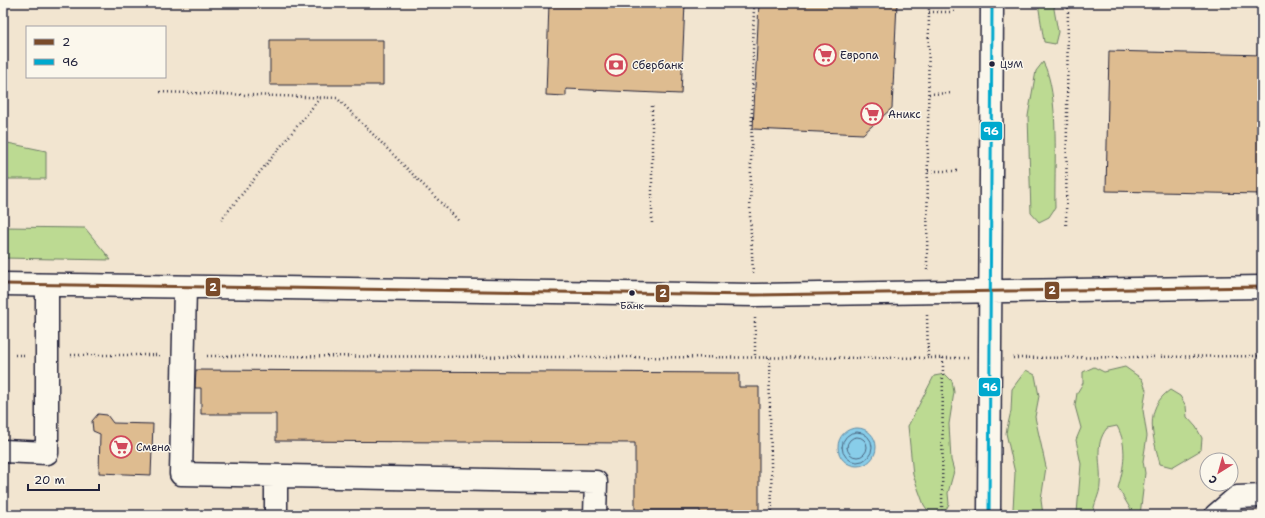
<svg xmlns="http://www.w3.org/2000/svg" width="1265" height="518" font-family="'Shantell Sans',sans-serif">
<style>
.green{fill:#bcda92;stroke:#6f7e66}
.water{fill:#88cde9;stroke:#5f89a3}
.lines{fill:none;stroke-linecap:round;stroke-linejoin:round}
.shore{stroke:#4b6681;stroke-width:1}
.building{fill:#debc90;stroke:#22223b}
.minor-casing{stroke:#22223b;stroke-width:25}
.path{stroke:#22223b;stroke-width:2.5;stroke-dasharray:1 3;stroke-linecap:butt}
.minor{stroke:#fbf7ec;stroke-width:22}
.bus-1-casing{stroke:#fbf7ec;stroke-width:6}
.bus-2-casing{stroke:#fbf7ec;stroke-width:6}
.bus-1{stroke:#7a4b2a;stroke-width:3}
.bus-2{stroke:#00a9ce;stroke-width:3}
.bus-dot{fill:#22223b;stroke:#fbf7ec;stroke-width:1.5}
.labels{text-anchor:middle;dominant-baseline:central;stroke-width:3;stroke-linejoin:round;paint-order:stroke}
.bus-label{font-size:10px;fill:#22223b;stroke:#fbf7ec;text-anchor:start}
.poi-label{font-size:11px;fill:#22223b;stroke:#fbf7ec;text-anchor:start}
.line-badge{stroke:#fbf7ec;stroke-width:1.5}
.badge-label{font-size:11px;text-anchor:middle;font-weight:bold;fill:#fff}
</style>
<rect width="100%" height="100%" fill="#f2e5d0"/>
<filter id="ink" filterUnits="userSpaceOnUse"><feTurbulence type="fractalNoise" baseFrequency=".025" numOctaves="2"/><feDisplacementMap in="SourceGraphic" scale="8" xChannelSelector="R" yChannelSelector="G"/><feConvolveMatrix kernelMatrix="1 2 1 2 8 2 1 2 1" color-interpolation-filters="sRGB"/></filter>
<g filter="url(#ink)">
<path class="green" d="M1038 3H1055L1054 9 1058 32 1055 44 1044 42Z
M1043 62C1060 93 1054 170 1055 208L1049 217 1039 222 1031 213 1028 116 1036 71Z
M3 142 46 151V179H3Z
M3 227 85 228 111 260 3 258Z
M1094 367 1104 372 1125 367 1142 379 1146 390 1143 410 1147 436 1143 461 1145 473 1140 515H1134L1118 488C1124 467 1128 446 1117 426L1107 428C1093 446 1102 464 1100 485 1100 495 1093 504 1093 515H1078L1077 513 1081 464 1076 440 1081 428 1075 406 1077 393 1083 383V372Z
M1026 370 1035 375 1039 396 1035 417 1046 467 1041 500 1043 515H1014L1013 509 1015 473 1006 433 1011 411 1012 389Z
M945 374 952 381 954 392 949 424 951 460 954 471 948 493 949 504 943 515H931L924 505 913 475 908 426 934 376Z
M1170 390 1180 396 1186 406 1187 417 1196 427 1202 438 1201 450 1172 467 1160 464C1153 437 1143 409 1170 390Z"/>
<path class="water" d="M838 447a19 19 0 1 1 38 0a19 19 0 1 1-38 0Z"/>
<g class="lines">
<path class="shore" d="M842 447a15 15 0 1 1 30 0a15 15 0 1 1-30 0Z
M847 447a10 10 0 1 1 20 0a10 10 0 1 1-20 0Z"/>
</g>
<path class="building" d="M549 3H685L681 94 566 89V96L546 95Z
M759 3H897L892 108 863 134 753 129Z
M270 40H383V85H270Z
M1109 51 1262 55V194L1106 191Z
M196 370 739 373V387H759V515H700V510H635V443L276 441V414H201V388H195Z
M98 414 107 415 113 423 153 424 151 475 99 473 100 434 93 431 92 421Z"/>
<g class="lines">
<g class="minor-casing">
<path id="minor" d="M3 284 755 295 1262 287
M185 287 181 474 596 482 595 515
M3 451 47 453V286
M276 515V476
M989 515 992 3
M1216 515 1237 497 1262 496"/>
</g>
<path class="path" d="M929 12H954
M160 92 337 98 460 222
M929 94 953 93
M928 171H957
M221 220 320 98
M652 223V106
M1066 225 1068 3
M927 270 929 3
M753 273 750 216 754 3
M927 315 928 358
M755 318V358
M15 355H24
M71 355H162
M207 356 968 358
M769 358 772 515
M1013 358 1262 356
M942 515 943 358"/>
<use href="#minor" class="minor"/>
<g class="bus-1-casing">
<path id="bus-1" d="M3 284 755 295 1262 287"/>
</g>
<g class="bus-2-casing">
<path id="bus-2" d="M989 515 992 3"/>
</g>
<use href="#bus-1" class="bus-1"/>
<use href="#bus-2" class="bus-2"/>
</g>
</g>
<defs>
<g id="supermarket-ring" transform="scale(1.15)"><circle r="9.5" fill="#fbf7ec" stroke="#d1495b" stroke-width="1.5"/><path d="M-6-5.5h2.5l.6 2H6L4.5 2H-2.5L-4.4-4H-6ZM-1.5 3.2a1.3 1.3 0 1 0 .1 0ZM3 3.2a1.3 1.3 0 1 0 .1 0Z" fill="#d1495b"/></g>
<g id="bank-ring" transform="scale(1.15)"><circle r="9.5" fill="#fbf7ec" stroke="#d1495b" stroke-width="1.5"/><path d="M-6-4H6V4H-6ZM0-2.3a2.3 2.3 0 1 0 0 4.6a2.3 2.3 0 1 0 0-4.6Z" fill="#d1495b"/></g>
</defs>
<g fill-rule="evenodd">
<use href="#supermarket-ring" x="825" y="55"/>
<use href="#bank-ring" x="616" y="65"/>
<use href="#supermarket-ring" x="872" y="114"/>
<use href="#supermarket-ring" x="121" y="447"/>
</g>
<g class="bus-dot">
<circle cx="992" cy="64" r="3.5"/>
<circle cx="632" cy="293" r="3.5"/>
</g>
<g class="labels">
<g class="bus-label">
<text x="1000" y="64">ЦУМ</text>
<text x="632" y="305" text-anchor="middle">Банк</text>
</g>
<g class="poi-label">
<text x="840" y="55">Европа</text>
<text x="632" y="65">Сбербанк</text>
<text x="888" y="114">Аникс</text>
<text x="136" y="447">Смена</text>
</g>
</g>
<g class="line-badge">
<rect x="980" y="121" width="23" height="20" rx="4" fill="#00a9ce"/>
<rect x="205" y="277" width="16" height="20" rx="4" fill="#7a4b2a"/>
<rect x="1044" y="281" width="16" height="19" rx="4" fill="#7a4b2a"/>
<rect x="655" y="284" width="15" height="19" rx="4" fill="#7a4b2a"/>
<rect x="978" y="377" width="23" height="20" rx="4" fill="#00a9ce"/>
</g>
<g class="badge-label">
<text x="991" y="135">96</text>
<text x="213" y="291">2</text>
<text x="1052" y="294">2</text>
<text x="663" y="297">2</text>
<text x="990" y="391">96</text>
</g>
<rect width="1265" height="518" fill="none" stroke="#fbf7ec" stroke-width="16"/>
<rect x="8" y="8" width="1249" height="502" fill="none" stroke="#22223b" stroke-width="1.5" filter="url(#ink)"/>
<rect x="26" y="26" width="140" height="52" fill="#fbf7ec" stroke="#a4a2a5"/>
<rect x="34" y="39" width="20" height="6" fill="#7a4b2a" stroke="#a4a2a5"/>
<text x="62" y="46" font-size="12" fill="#22223b">2</text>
<rect x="34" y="59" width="20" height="6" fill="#00a9ce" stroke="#a4a2a5"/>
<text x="62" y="66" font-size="12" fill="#22223b">96</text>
<g transform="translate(1219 472) rotate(217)"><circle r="19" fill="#fbf7ec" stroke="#a4a2a5"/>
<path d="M0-3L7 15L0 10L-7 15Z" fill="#d1495b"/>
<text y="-6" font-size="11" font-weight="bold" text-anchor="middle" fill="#22223b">С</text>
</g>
<path d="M28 484v6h71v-6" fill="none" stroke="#22223b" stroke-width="2"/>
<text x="34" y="484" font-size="12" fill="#22223b" stroke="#fbf7ec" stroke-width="3" paint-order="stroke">20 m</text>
</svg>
